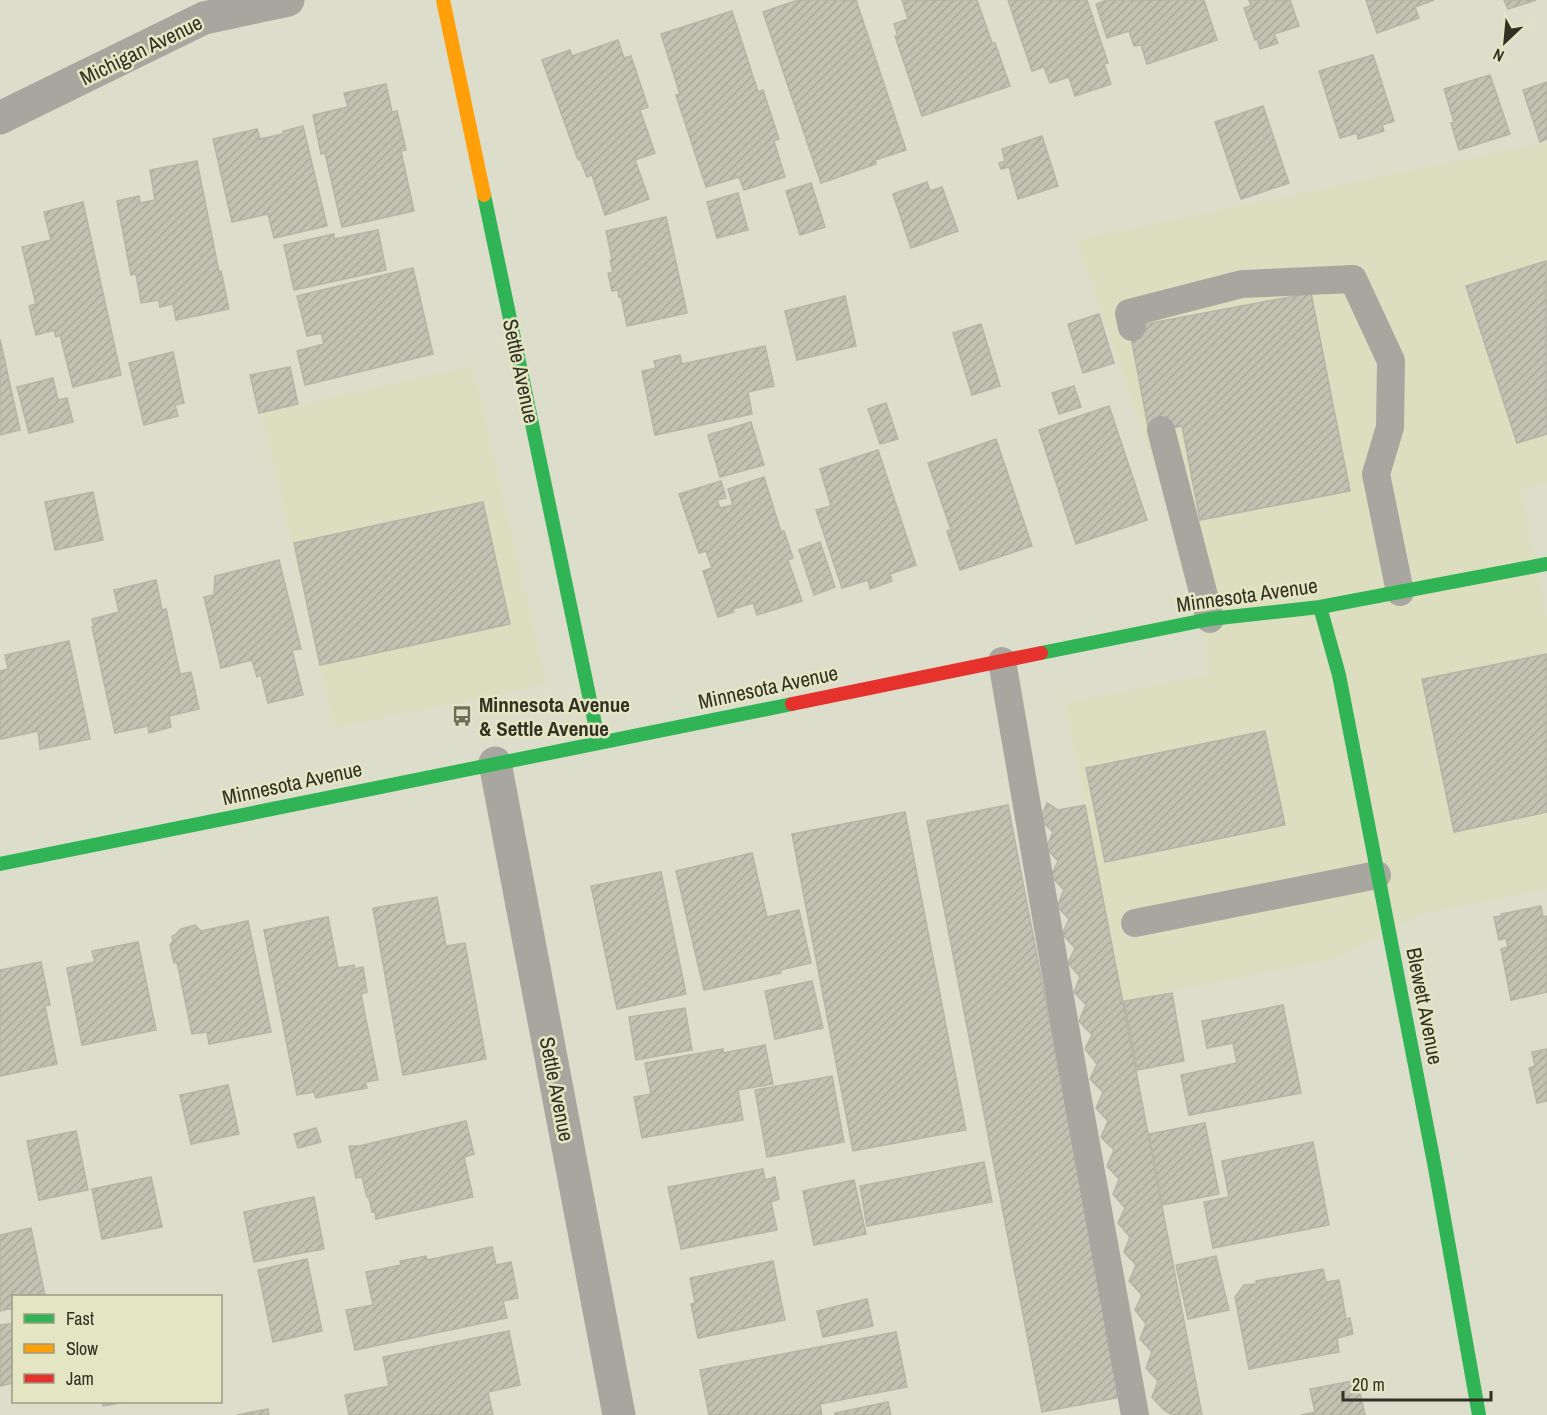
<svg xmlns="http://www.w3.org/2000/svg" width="1547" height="1415" font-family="'Archivo Narrow',sans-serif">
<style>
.built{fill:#dddebf}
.building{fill:url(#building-hatch);stroke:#b5b5a7;stroke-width:1.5}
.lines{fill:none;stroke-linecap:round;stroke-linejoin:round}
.lane{stroke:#a7a7a0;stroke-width:28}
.street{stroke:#a7a7a0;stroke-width:33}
.fast{stroke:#30b455;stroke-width:14}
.slow{stroke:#ff9f0a;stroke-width:14}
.jam{stroke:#e5322d;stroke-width:14}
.labels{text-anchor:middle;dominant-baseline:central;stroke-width:5;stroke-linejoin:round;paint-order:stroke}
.street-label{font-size:21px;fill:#313124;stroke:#e4e5c3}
.poi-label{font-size:21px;font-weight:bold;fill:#313124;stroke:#e4e5c3;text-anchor:start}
</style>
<defs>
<pattern id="building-hatch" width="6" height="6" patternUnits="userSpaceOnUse" patternTransform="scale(1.5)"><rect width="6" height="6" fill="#c2c2b3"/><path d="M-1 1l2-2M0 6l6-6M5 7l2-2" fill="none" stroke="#a7a79a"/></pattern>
</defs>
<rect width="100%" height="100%" fill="#ddddcb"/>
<path class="built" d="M1547 142V482L1522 489 1547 616V889L1422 914 1334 959 1123 1001 1065 703 1210 674 1188 561 1076 240Z
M473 366 547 684 334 728 262 413Z"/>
<path class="building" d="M798 0H856L906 150 875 160 876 164 821 183 763 12Z
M902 0H977L992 43H995L1010 86 922 116 895 36H898L894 24 908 19Z
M1008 0H1087L1108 63 1104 64 1111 84 1075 96 1069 77 1050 83 1044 67 1032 71Z
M1107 0H1204L1217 40 1147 64 1141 45 1134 46 1129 31 1107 38 1096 4Z
M1249 0H1290L1299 26 1274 34 1278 43 1260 49 1257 39 1255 40 1244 8 1251 6Z
M1366 0H1434L1415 7 1419 18 1377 33Z
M1504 0H1536L1508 9Z
M732 11 758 92 763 90 779 139 774 141 785 177 744 190 739 177 706 187 676 95 680 94 661 34Z
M618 40 624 58 631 56 648 107 640 110 655 153 635 160 649 199 605 215 592 175 587 177 580 159 578 160 542 60 570 50 572 56Z
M1373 55 1394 121 1382 125 1384 131 1358 139 1357 133 1340 138 1319 71Z
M1490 75 1510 134 1459 150 1451 123 1454 122 1444 89Z
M1547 82V139L1540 142 1523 90Z
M386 84 392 112 397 111 406 150 401 151 414 211 342 227 325 153 321 154 313 115 348 107 344 93Z
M1263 106 1289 183 1241 199 1215 122Z
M303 126 327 226 274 238 268 214 232 222 213 139 257 129 260 139 283 134V131Z
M1042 136 1058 186 1018 199 1009 167 1001 169 999 163 1005 161 1002 149Z
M197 161 219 272 221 271 229 309 176 320 173 304 160 307 159 300 141 303 136 274 131 275 117 201 139 196 140 203 155 200 150 170Z
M927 182 930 191 942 187 958 231 911 248 893 194Z
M811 183 825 227 800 235 786 191Z
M738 193 748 230 717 238 707 202Z
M83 202 121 375 73 387 60 335 56 337 54 330 36 335 29 306 36 304 22 247 51 240 44 212Z
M666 217 687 313 627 326 621 296 619 297 618 290 612 291 608 273 613 272 610 260 612 259 606 231Z
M378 230 386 270 294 290 284 245 334 234V239Z
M1546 261 1547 434 1517 443 1466 286Z
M413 268 433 354 305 385 297 351 324 344 321 333 307 336 297 296Z
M1311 293 1350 491 1200 520 1182 426 1149 432 1129 327Z
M845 296 856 346 797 360 785 311Z
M1099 314 1114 363 1083 373 1068 324Z
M981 324 1000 386 972 395 953 333Z
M0 339 20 430 0 435Z
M765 346 774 386 748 392 752 414 655 435 642 371 656 368 654 361 680 355 682 364Z
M173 352 184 403 175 405 178 416 144 425 129 363Z
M290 367 298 404 259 413 250 375Z
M53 378 58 400 67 398 73 422 29 433 17 387Z
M1074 386 1081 407 1059 414 1052 393Z
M886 403 898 439 880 444 868 409Z
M1109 406 1147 520 1076 544 1039 430Z
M751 422 764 465 720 477 708 435Z
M996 439 1032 546 960 570 947 531 951 530 928 463Z
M878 450 916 565 890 574 892 581 870 589 868 580 842 588 816 510 831 506 820 469Z
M764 477 781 532 784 531 793 558 788 560 802 601 757 615 753 603 733 609 734 612 718 617 703 571 712 568 706 551 699 553 679 494 721 481 726 498 717 500 720 508 733 505 728 489Z
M93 492 103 540 55 550 45 502Z
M483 502 510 624 320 665 294 543Z
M820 542 835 587 814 595 799 550Z
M279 560 301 649 292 650 303 695 268 703 261 675 257 677 252 660 221 668 204 597 214 595 215 576Z
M156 580 162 610 166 609 180 674 191 672 199 709 169 716 171 727 149 733 148 726 115 733 92 627 94 626 92 619 119 612 114 590Z
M69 641 90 739 40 749 38 731 1 739 0 733V671L8 669 5 655Z
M1547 654V812L1454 832 1422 679Z
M1265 731 1285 825 1105 862 1086 768Z
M1047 803 1058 810 1085 805 1202 1415H1172L1164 1410 1152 1397 1158 1381 1146 1368 1152 1352 1140 1339 1146 1324 1135 1310 1142 1295 1129 1281 1136 1265 1124 1252 1130 1237 1118 1223 1125 1208 1113 1194 1119 1179 1107 1166 1114 1150 1101 1137 1108 1121 1096 1108 1103 1092 1090 1079 1097 1064 1085 1049 1092 1035 1079 1021 1086 1005 1074 992 1080 977 1068 963 1075 948 1062 934 1069 919 1057 906 1064 890 1051 876 1058 861 1046 848 1053 832 1040 819Z
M1008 805 1122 1397 1042 1412 927 821Z
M905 812 966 1130 853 1151 792 834Z
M752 853 767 917 799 910 811 963 780 970 781 973 704 990 676 871Z
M661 872 686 994 617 1009 591 886Z
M437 897 446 946 465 943 486 1059 403 1075 373 908Z
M1541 906 1543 917 1547 916V992L1511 1000 1501 949 1508 947 1506 938 1499 940 1494 917 1502 916 1501 914Z
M328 917 338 968 354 965 355 969 363 967 367 992 361 994 378 1080 365 1082 367 1088 316 1098 314 1092 297 1095 264 930Z
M248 921 271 1032 209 1044 207 1032 192 1034 177 962 174 963 170 945 173 941 172 936 175 935 181 929 195 925 201 931Z
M138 942 156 1030 82 1045 67 968 95 962 92 951Z
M41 962 50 1005 45 1006 57 1064 0 1076V970Z
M812 981 823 1028 775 1039 765 991Z
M1172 993 1184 1061 1137 1070 1124 1001Z
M1283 1005 1301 1093 1189 1115 1181 1075 1237 1063 1233 1043 1207 1048 1202 1021Z
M685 1008 692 1050 636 1060 629 1017Z
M765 1045 773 1084 738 1090 743 1120 642 1138 634 1097 651 1094 645 1063 723 1049V1053Z
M1547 1049V1101L1537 1103 1529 1068 1535 1066 1532 1052Z
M832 1076 844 1142 767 1157 755 1090Z
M228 1085 239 1134 191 1144 180 1095Z
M466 1121 474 1154 464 1157 473 1197 376 1219 375 1211 372 1212 369 1197H367L362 1177 356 1178 349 1146H359Z
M1205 1123 1219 1194 1162 1205 1149 1134Z
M316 1128 321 1142 298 1148 294 1134Z
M76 1131 88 1190 39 1200 27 1141Z
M1313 1142 1329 1225 1213 1248 1204 1202 1229 1197 1222 1161Z
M984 1162 992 1202 867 1226 860 1186Z
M763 1169 765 1180 775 1177 779 1199 771 1202 777 1230 681 1249 668 1187Z
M151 1177 162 1227 102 1239 92 1189Z
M854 1180 866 1234 814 1245 803 1191Z
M314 1197 324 1249 254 1262 244 1212Z
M31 1228 45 1296H14V1308L0 1311V1235Z
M492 1247 496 1265 511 1262 518 1298 503 1301 507 1318 355 1350 346 1310 373 1305 366 1272 401 1265 400 1261 426 1256 427 1260Z
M1216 1256 1229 1310 1188 1319 1176 1265Z
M307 1259 322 1331 273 1342 258 1270Z
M773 1261 785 1320 698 1338 691 1304 695 1303 690 1278Z
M1323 1269 1326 1282 1339 1280 1346 1319 1350 1318 1353 1334 1337 1338 1339 1352 1249 1369 1235 1297 1244 1285 1256 1284V1281Z
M867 1299 873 1326 823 1337 817 1311Z
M14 1323V1383L0 1386V1325Z
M509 1331 520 1385 488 1392 493 1415H349L345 1395 389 1386 383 1357Z
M896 1332 907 1387 820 1404 822 1415H709L700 1370Z
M1357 1380 1365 1415H1301L1315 1412 1310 1389Z
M102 1402H126L103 1406Z
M888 1402 891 1415H835V1413Z
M268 1409 269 1415H237Z"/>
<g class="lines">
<path class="lane" d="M1132 327 1129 313 1242 284 1353 279 1391 361 1390 427 1376 474 1400 592
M1161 430 1210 619
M1002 661 1072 1067 1135 1415
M1135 923 1377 875"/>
<path class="street" d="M0 118 204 18 288 0
M495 763 619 1415"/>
<path class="fast" d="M484 195 599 743
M1320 607 1339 675 1435 1168 1479 1415
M1041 653 1210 619 1320 607 1547 564
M0 864 792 704"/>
<path class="slow" d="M443 0 484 195"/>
<path class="jam" d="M792 704 1041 653"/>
</g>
<defs>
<g id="bus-bare" transform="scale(1.62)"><path d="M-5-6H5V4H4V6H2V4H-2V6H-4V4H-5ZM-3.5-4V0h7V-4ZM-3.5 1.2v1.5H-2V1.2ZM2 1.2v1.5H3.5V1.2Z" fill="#6d6d5e" stroke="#e4e5c3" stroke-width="2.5" paint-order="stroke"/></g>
</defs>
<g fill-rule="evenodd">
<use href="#bus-bare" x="462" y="716"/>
</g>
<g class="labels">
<g class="street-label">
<text transform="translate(141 50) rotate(-26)">Michigan Avenue</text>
<text transform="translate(521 371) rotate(78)">Settle Avenue</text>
<text transform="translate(1247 595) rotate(-8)">Minnesota Avenue</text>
<text transform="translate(768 687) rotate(-12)">Minnesota Avenue</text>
<text transform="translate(292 783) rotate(-12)">Minnesota Avenue</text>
<text transform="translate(1425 1006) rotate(79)">Blewett Avenue</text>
<text transform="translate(557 1089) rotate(79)">Settle Avenue</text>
</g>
<g class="poi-label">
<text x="479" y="704">Minnesota Avenue<tspan x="479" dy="24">&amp; Settle Avenue</tspan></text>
</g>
</g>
<rect x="12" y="1295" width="210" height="108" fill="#e4e5c3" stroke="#9c9d83" stroke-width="1.5"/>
<rect x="24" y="1314" width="30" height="9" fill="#30b455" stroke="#9c9d83" stroke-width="1.5"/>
<text x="66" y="1325" font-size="18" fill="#313124">Fast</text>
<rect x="24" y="1344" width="30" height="9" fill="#ff9f0a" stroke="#9c9d83" stroke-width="1.5"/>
<text x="66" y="1355" font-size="18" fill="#313124">Slow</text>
<rect x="24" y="1374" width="30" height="9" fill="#e5322d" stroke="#9c9d83" stroke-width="1.5"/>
<text x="66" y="1385" font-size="18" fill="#313124">Jam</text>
<g transform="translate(1505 42) rotate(206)" stroke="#e4e5c3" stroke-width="4.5" paint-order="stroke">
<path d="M0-4.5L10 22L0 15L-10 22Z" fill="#313124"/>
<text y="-9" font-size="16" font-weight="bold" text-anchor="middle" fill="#313124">N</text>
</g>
<path d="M1343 1391v9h148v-9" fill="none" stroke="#313124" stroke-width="3"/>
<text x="1352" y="1391" font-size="18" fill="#313124" stroke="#e4e5c3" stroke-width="4.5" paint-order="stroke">20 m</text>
</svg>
